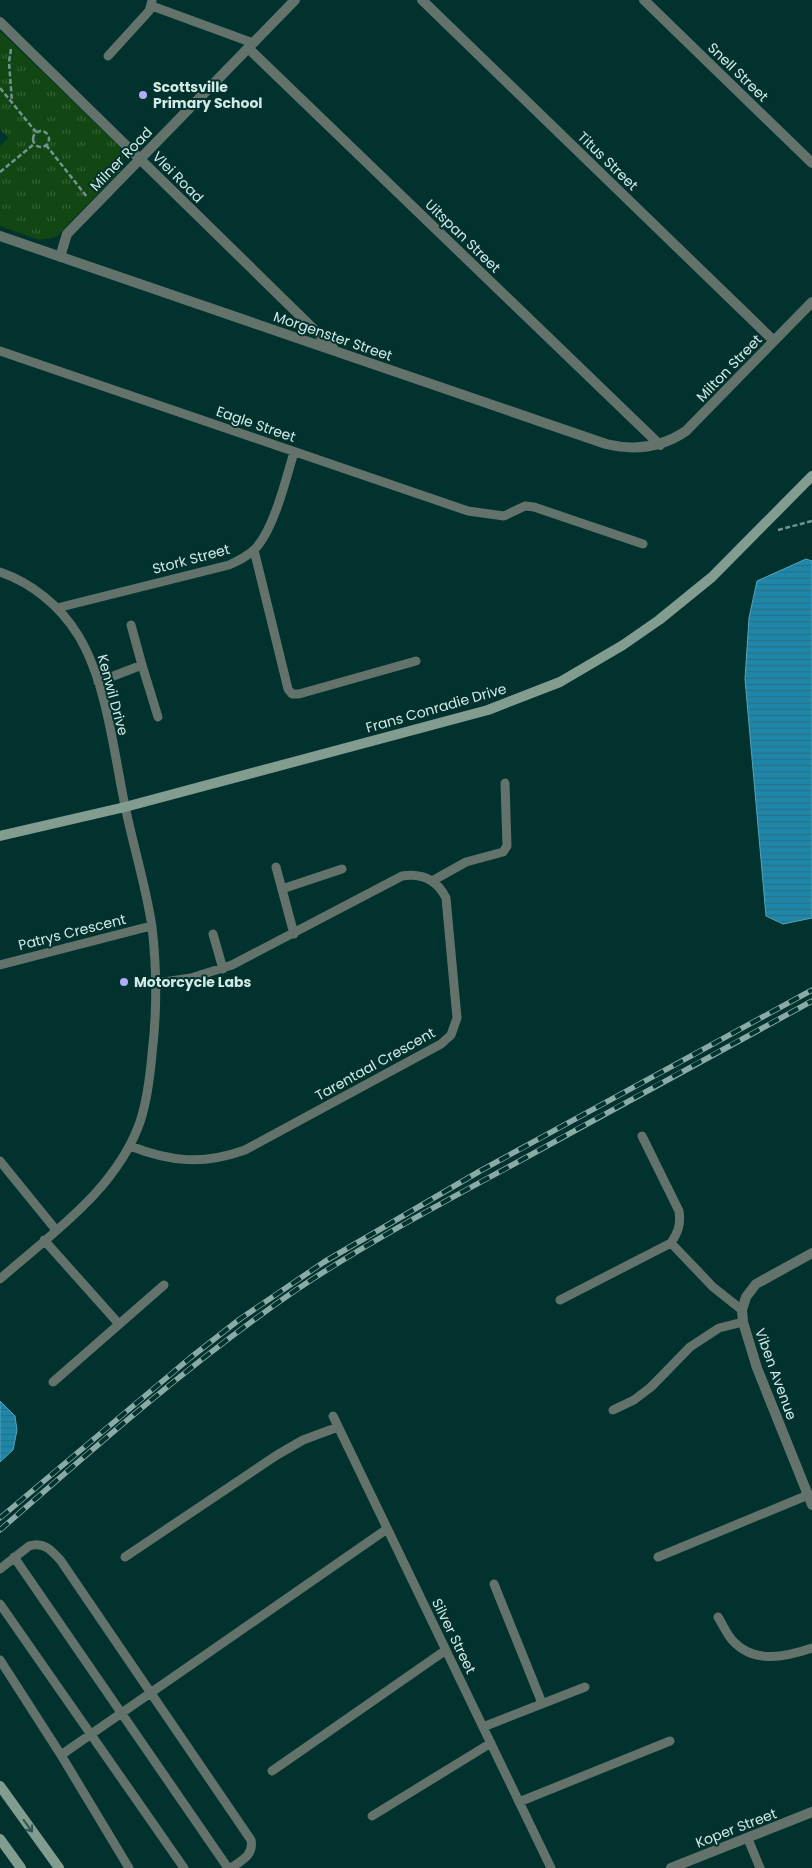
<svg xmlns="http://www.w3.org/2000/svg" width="812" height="1868" font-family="Poppins,sans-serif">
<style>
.grass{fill:url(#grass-tufts)}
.water{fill:url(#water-rules);stroke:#54a4bb}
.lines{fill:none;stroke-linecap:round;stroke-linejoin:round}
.path{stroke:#71948f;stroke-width:2.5;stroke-dasharray:5 2.5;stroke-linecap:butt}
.lane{stroke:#63736b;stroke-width:9}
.street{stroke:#63736b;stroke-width:10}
.secondary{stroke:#839c90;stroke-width:10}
.rail-casing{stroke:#8aaaa5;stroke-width:5.5}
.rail{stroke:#01322d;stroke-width:4;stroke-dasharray:11;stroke-linecap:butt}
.oneway{stroke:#2e5750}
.poi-dot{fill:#b2adfa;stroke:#01322d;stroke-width:2}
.labels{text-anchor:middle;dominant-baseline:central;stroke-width:4;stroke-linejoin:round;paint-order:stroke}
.street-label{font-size:14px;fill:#d2e9e5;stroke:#01322d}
.poi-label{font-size:14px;font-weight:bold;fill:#d2e9e5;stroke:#01322d;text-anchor:start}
</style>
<defs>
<pattern id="grass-tufts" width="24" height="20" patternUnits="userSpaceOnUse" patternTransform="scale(1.25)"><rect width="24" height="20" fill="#124613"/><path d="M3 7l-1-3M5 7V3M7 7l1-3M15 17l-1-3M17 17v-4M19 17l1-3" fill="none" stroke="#346135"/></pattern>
<pattern id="water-rules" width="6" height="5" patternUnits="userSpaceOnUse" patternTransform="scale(1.25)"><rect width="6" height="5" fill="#1e87a9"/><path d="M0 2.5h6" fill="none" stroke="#2a7086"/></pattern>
</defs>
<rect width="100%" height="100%" fill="#01322d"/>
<path class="grass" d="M0 31 119 146C124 154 124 161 121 170L56 237 39 240 0 226V146L8 138 0 129Z"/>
<path class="water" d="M806 559 812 561V918L783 924 766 916 745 679 749 618 757 581Z
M0 1401 15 1416 17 1430 13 1450 0 1462Z"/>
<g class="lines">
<path class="path" d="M11 49 9 62 12 102
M0 88 36 132
M33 139a8 8 0 1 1 16 0a8 8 0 1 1-16 0Z
M46 145 87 197
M0 172 34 144
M778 530 812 521"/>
<path class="lane" d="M152 6 253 43
M108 56 149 11 152 1
M0 351 468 511 504 516 525 506 534 507 643 544
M254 550 288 689 292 694H299L416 661
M0 572C32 583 60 606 78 635 105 679 113 745 123 796 131 839 146 885 152 927 157 970 157 1012 152 1054 150 1077 147 1101 140 1122 116 1190 52 1233 0 1279
M57 608 229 565C238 561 248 556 255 549 274 529 286 479 294 452
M131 625 142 665
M98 682 142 665 158 717
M276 867 294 934
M432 881 466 862 503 852 507 846 505 783
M282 889 342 869
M213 934 223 969
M0 965 151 926
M642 1136 679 1211C681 1225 678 1232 671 1243
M130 1146C171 1162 203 1165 245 1150L441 1044 451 1035 457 1018 446 898C437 880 422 873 402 876L232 965 191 978 157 983
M0 1161 56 1230
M44 1240 119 1324
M560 1300 671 1243 713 1287 742 1310
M53 1382 164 1285
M613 1410 634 1400 651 1387 690 1347 719 1328 743 1322
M333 1416 551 1868
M14 1557 228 1868
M125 1557 277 1455 303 1440 338 1427
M658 1557 808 1495
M0 1569 29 1546C44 1541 52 1551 61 1561L251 1840C254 1855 242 1860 231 1868
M494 1584 542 1703
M0 1604 184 1868
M718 1617C723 1625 727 1635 733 1641 754 1664 786 1657 812 1648
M0 1660 61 1755 387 1529
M483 1727 585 1687
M61 1755 129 1868
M272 1771 446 1650
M519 1802 670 1741
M372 1816 491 1743
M748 1839 760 1868"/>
<path class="street" d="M422 0 774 341
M644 0 812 163
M0 22 333 348
M248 48 660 445
M0 236 606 444C635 451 661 448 686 431L812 302
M60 257 67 234 295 0
M812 1253 756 1284 746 1297 742 1310 743 1322 757 1368 812 1505
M671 1868 812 1812"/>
<path class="secondary" d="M0 836 125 807 488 710 560 682 623 645 659 620 712 577 812 476
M0 1786 59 1868
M0 1839 21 1868"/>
<g class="rail-casing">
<path id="rail" d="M0 1518 190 1358 240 1319 324 1262 480 1171 812 990
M0 1530C96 1446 191 1362 296 1290 369 1241 448 1200 525 1158 620 1105 716 1053 812 1001"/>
</g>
<use href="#rail" class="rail"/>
</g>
<defs><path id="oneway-shaft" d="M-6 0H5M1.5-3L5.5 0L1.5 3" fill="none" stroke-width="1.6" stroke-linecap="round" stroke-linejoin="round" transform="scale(1.25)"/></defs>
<use class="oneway" href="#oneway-shaft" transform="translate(28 1826) rotate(54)"/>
<g class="poi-dot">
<circle cx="143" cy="95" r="5"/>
<circle cx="124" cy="982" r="5"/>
</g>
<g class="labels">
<g class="street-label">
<text transform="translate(738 72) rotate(44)">Snell Street</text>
<text transform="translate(121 159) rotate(-46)">Milner Road</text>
<text transform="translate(608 161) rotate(44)">Titus Street</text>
<text transform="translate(178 177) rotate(45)">Vlei Road</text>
<text transform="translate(463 236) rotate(44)">Uitspan Street</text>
<text transform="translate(333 336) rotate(19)">Morgenster Street</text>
<text transform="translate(729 368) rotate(-46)">Milton Street</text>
<text transform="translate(256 424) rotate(19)">Eagle Street</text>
<text transform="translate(191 559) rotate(-15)">Stork Street</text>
<text transform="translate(113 695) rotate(75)">Kenwil Drive</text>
<text transform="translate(436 708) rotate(-16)">Frans Conradie Drive</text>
<text transform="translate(72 932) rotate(-14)">Patrys Crescent</text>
<text transform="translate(375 1064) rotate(-29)">Tarentaal Crescent</text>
<text transform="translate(776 1374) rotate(70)">Viben Avenue</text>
<text transform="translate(454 1636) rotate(64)">Silver Street</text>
<text transform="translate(736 1828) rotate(-21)">Koper Street</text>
</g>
<g class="poi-label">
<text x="153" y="87">Scottsville<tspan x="153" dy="16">Primary School</tspan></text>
<text x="134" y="982">Motorcycle Labs</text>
</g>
</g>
</svg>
